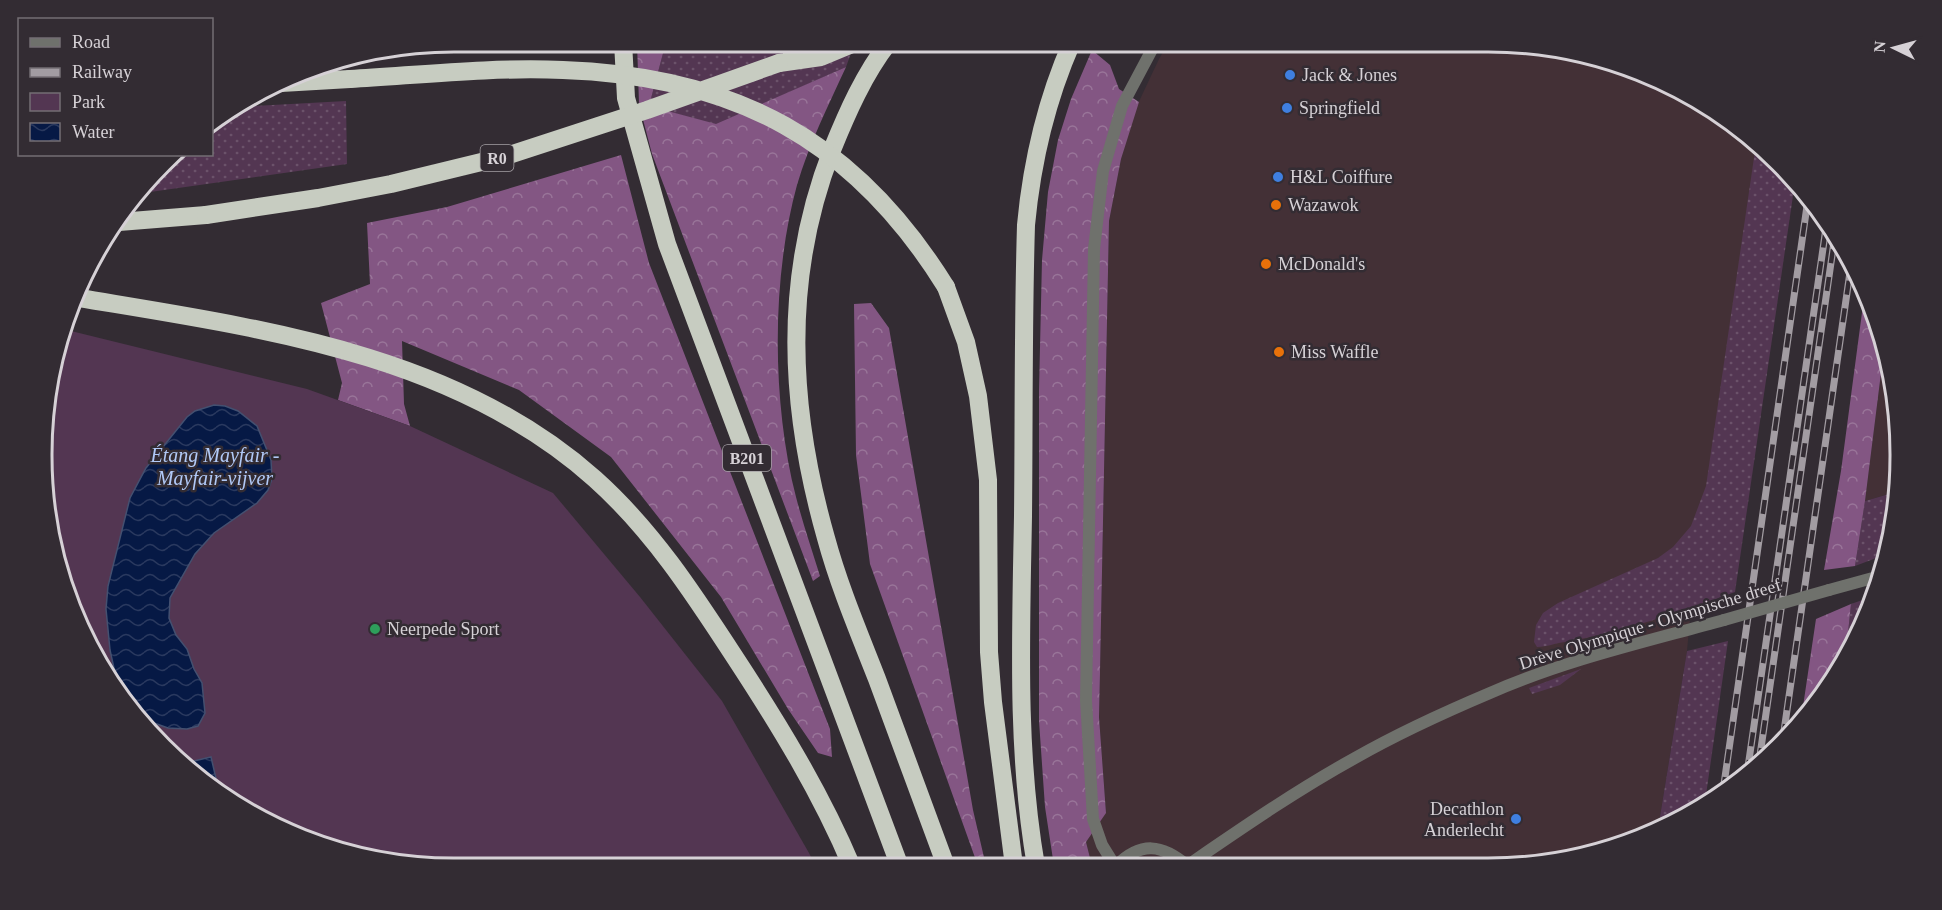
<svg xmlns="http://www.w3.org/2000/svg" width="1942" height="910" font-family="Georgia,serif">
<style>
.commercial{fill:#433036}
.green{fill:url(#green-dots)}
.forest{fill:url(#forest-crowns)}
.pitch{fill:#533652}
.water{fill:url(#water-waves);stroke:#445070;stroke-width:1.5}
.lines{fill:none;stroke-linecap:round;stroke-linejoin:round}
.stream{stroke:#445070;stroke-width:5}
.minor{stroke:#6f716c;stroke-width:12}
.motorway{stroke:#c7ccc1;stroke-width:18}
.rail-casing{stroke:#a29ca2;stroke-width:7}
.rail{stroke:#332c33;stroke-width:4.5;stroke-dasharray:14;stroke-linecap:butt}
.minor-bridge{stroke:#6f716c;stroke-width:12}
.motorway-bridge{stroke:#c7ccc1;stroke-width:18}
.shop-dot{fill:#3f7fe0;stroke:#332c33;stroke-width:2}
.food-dot{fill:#e8710a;stroke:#332c33;stroke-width:2}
.leisure-dot{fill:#2e9e5b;stroke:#332c33;stroke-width:2}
.labels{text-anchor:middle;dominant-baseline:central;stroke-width:5;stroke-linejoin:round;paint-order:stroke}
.shield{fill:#332c33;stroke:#a5a0a5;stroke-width:1.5}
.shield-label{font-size:16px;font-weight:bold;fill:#d6d1d6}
.poi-label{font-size:18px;fill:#d6d1d6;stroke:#332c33;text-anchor:start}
.street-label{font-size:18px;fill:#d6d1d6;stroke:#332c33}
.water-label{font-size:20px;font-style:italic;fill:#b1c9f7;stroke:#332c33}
.rim{fill:none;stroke:#d6d1d6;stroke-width:3}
</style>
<defs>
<pattern id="green-dots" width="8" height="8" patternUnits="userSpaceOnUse" patternTransform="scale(1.5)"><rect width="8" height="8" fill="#533652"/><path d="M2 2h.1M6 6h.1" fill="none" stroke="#6b526a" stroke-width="1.8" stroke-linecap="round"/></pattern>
<pattern id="forest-crowns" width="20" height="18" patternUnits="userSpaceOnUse" patternTransform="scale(1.5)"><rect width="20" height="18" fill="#835683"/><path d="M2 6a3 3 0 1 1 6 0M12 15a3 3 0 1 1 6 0" fill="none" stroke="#997599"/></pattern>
<pattern id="water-waves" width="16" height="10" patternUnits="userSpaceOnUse" patternTransform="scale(1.5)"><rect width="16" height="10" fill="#061945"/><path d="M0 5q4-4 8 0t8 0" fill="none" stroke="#2a395f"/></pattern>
</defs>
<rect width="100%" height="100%" fill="#332c33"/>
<path class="commercial" d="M1169 42H1487L1567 50 1645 73 1716 111 1776 160 1691 608 1687 651 1658 829 1645 836 1541 864 1092 866 1086 842 1106 812 1099 717 1100 672 1109 221 1121 159 1134 112 1159 59Z
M1884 349 1892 374 1900 455 1896 492 1865 501Z"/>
<path class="green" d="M666 42H855L846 67 716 125 649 106Z
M346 101 347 164 143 193 175 155 212 154V124L235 107Z
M1756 144 1779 163 1795 182 1735 592C1680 612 1623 632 1565 642 1555 643 1547 647 1537 647L1534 642 1536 625 1543 613 1558 603 1658 558 1673 547 1691 526 1706 486Z
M1896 492 1892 535 1887 554 1855 566 1865 501Z
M1874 596 1869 613 1846 652 1851 604Z
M1728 641 1705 802 1658 829 1687 651Z
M1581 669 1560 685 1532 694 1529 688Z"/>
<path class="forest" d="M637 42H666L649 106 716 124 846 67C828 106 809 144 797 185 771 280 772 403 796 497 803 524 812 550 820 576L813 581 652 154 639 104Z
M1092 50 1110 65 1119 89 1139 102 1121 159 1109 221 1100 672 1099 717 1106 813 1086 842 1092 866H1054L1045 807 1039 721V391L1042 260 1048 192 1058 140 1071 99Z
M621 155 649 263 830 729 832 757 818 753 788 709 721 597 611 457 519 390 402 341 404 404 410 426 338 400 342 383 321 303 370 284 367 223 447 207Z
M1865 290 1884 349 1865 501 1855 566 1824 570 1841 471Z
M871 303 889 328 973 810 986 866H978L870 564 856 455 854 304Z
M1851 604 1846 652 1815 706 1801 720 1816 619Z"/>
<path class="pitch" d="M67 330 307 389 410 426 553 493 640 597 722 701 809 853 816 867 455 868 374 860 297 837 182 765 97 661 50 535 42 455 50 375Z"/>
<path class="water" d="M214 405 225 406 238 411 257 426 271 460 272 479 268 490 257 503 214 533 195 554 170 598 169 618 176 635 187 649 194 669 202 683 205 713 198 726 187 729 168 728 154 723 143 717 118 687 110 650 106 609 108 586 130 498 146 468 187 417 195 411Z
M211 757 218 787 181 764Z"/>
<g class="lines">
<path class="stream" d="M253 809 270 816 275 823"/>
<path class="minor" d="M1829 590 1880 576
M1188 865C1242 828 1297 790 1355 758 1399 733 1445 712 1490 693 1565 660 1645 642 1724 620
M1115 866 1102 845 1093 819 1086 700 1094 249 1103 171 1122 106 1156 42
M1116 866C1141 841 1162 844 1188 866"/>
<path class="motorway" d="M623 42 626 98 667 244 900 867
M889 42C864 74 847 113 832 150 782 278 789 408 826 538 839 586 859 633 877 679 900 741 923 804 946 866
M791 57 818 42
M779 63 821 57 857 42
M281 83 350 79
M119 222 206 215
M946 287 966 342 978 396 988 480 989 652 993 702 1014 866
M79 298C258 328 454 353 595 479 652 530 693 593 734 656 778 723 821 793 852 867
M1036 866C1016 751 1021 633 1023 516 1024 419 1023 322 1026 225 1032 161 1046 101 1072 42"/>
<g class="rail-casing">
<path id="rail" d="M1783 738 1851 265
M1759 762 1835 235
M1747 774 1827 221
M1723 791 1808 199"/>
</g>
<use href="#rail" class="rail"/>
<path class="minor-bridge" d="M1724 620 1829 590"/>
<path class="motorway-bridge" d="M350 79C420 75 492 67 563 70 735 76 855 140 946 287
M206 215 318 198 391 184 506 156 647 110 779 63"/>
</g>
<g class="shop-dot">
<circle cx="1290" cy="75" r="6"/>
<circle cx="1287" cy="108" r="6"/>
<circle cx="1278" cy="177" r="6"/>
<circle cx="1516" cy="819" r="6"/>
</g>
<g class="food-dot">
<circle cx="1276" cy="205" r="6"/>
<circle cx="1266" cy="264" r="6"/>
<circle cx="1279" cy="352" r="6"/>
</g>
<circle class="leisure-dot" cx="375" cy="629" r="6"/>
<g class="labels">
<g class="shield">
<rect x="480.5" y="145" width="33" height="26" rx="4.5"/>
<rect x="723" y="445" width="48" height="26" rx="4.5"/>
</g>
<g class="shield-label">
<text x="497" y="158">R0</text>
<text x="747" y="458">B201</text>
</g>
<g class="poi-label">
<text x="1302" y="75">Jack &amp; Jones</text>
<text x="1299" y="108">Springfield</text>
<text x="1290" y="177">H&amp;L Coiffure</text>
<text x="1288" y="205">Wazawok</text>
<text x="1278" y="264">McDonald's</text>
<text x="1291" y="352">Miss Waffle</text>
<text x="387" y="629">Neerpede Sport</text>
<text x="1504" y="809" text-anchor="end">Decathlon<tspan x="1504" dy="21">Anderlecht</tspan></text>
</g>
<g class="street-label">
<text transform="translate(1650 624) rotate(-17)">Drève Olympique - Olympische dreef</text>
</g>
<g class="water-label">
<text x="215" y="455">Étang Mayfair -<tspan x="215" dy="23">Mayfair-vijver</tspan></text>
</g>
</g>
<path d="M0 0H1942V910H0ZM454 52H1488A402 402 0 0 1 1890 454V456A402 402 0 0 1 1488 858H454A402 402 0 0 1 52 456V454A402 402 0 0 1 454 52Z" fill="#332c33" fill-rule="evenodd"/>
<path class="rim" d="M454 52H1488A402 402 0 0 1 1890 454V456A402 402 0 0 1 1488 858H454A402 402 0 0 1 52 456V454A402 402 0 0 1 454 52Z"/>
<rect x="18" y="18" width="195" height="138" fill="#332c33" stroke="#746e74" stroke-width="1.5"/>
<rect x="30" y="38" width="30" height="9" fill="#6f716c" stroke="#746e74" stroke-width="1.5"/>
<text x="72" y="48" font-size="18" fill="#d6d1d6">Road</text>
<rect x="30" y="68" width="30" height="9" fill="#a29ca2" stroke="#746e74" stroke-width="1.5"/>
<text x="72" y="78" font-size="18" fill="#d6d1d6">Railway</text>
<rect x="30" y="93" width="30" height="18" fill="#533652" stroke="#746e74" stroke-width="1.5"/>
<text x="72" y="108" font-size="18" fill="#d6d1d6">Park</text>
<rect x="30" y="123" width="30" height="18" fill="url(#water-waves)" stroke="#746e74" stroke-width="1.5"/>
<text x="72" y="138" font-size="18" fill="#d6d1d6">Water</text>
<g transform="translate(1894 48) rotate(275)" stroke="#332c33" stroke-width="4.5" paint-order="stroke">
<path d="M0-4.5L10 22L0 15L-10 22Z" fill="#d6d1d6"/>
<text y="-9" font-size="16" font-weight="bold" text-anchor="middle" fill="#d6d1d6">N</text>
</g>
</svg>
